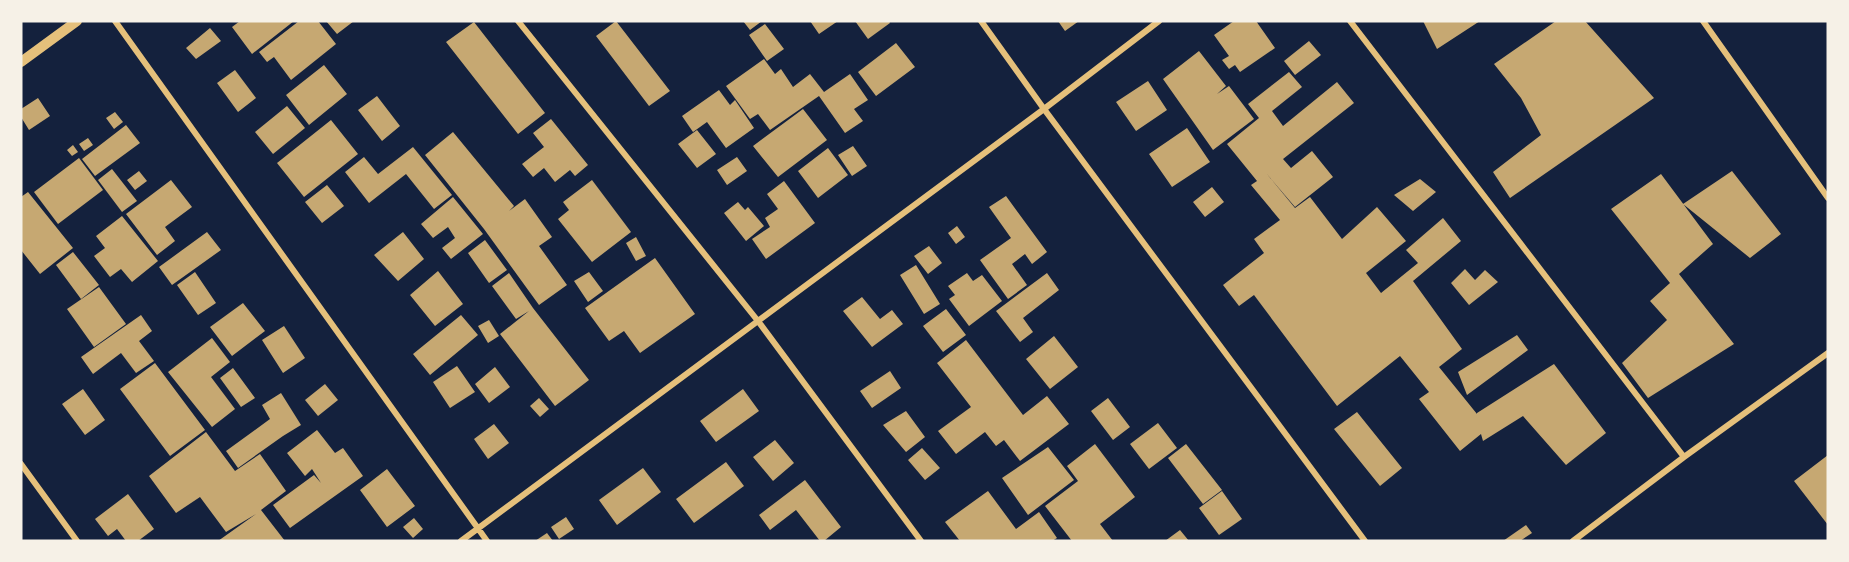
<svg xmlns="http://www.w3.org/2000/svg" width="1849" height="562" font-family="'Public Sans',sans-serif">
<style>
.building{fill:#c6a872}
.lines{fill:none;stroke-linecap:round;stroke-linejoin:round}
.minor{stroke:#e5c07b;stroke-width:6}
.tertiary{stroke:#e5c07b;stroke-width:10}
</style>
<rect width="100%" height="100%" fill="#14213d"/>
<path class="building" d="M240 21H294L252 54 232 27Z
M299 21H318L336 44 291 80 274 57 267 62 259 52Z
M326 21H354L337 34Z
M616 21 670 91 649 106 596 36Z
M743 21H762L750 30Z
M810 21H838L819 34Z
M855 21H889L890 23 868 39Z
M1058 21H1079L1065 31Z
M1234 21H1256L1275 48 1240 72 1235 65 1229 69 1222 60 1229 56 1214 35Z
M1423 21H1480L1437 49Z
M1556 21H1585L1654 98 1510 198 1493 172 1541 135 1521 98 1494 64Z
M474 22 545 113 518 134 446 42Z
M765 24 784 49 767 61 749 35Z
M210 28 221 41 196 59 186 48Z
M1309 41 1321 55 1295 75 1284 61Z
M896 43 915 67 876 96 858 72Z
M1199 51 1226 86 1217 94 1229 86 1254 119 1213 150 1163 79Z
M764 59 775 74 781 69 793 87 810 74 824 92 850 74 868 100 854 109 863 121 845 133 819 96 770 130 758 114 750 119 726 86Z
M324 65 347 94 309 125 286 95Z
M235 70 256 98 238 112 217 83Z
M1289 72 1302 87 1272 111 1283 126 1337 82 1354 103 1283 159 1291 168 1312 151 1333 177 1295 207 1266 173 1295 208 1310 197 1342 239 1377 207 1406 241 1366 273 1381 293 1418 263 1406 250 1443 218 1461 241 1413 281 1462 349 1439 367 1477 414V413L1554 364 1606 433 1566 465 1523 416 1483 441 1481 434 1460 451 1419 399 1429 392 1400 356 1337 406 1254 295 1239 306 1223 285 1264 253 1254 239 1280 220 1251 185 1257 181 1227 144 1259 118 1248 104Z
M1148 81 1167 110 1136 131 1116 102Z
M719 90 730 105 735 100 754 128 726 148 707 122 693 132 682 116Z
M377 96 400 126 382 141 358 110Z
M38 98 50 116 29 130 21 117V109Z
M287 106 305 128 273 154 255 132Z
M803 109 827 140 778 177 753 146Z
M115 112 123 122 114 129 106 118Z
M551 119 588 165 575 176 570 170 555 182 544 168 533 177 522 164 544 147 533 133Z
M331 120 358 154 304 197 277 163Z
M126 125 140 143 95 176 82 159Z
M1187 128 1210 162 1172 187 1149 154Z
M697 130 716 154 697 168 678 144Z
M453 132 514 206 509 211 525 199 552 237 539 246 567 285 539 305 484 229 425 155Z
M88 138 93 145 84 151 79 144Z
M73 145 78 152 72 156 67 150Z
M853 146 867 166 852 176 838 155Z
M413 147 452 195 434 209 406 174 369 203 345 172 364 157 378 174Z
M828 148 848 175 818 198 798 171Z
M737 157 747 171 727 185 717 170Z
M79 158 103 190 58 224 34 192Z
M112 169 137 201 122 212 98 180Z
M139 171 147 181 135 190 127 180Z
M1732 171 1781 234 1750 258 1683 204Z
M1661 174 1713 244 1679 274 1734 344 1648 398 1622 363 1667 320 1650 301 1670 283 1611 209Z
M1420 179 1436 192 1413 211 1394 195Z
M171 180 192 207 165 227 175 241 157 255 126 214Z
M592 180 631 232 592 262 558 219 569 210 563 202Z
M784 181 815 223 766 259 752 239 770 227 765 218 778 209 767 194Z
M327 185 344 206 322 223 305 202Z
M1212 187 1224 202 1205 217 1193 202Z
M28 192 73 248 40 274 21 250V197Z
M1006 196 1047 252 1032 264 1025 254 1012 264 1027 285 1008 299 980 260 1011 238 989 207Z
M453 197 483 234 451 259 442 248 455 238 448 227 433 238 421 224Z
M738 202 745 210 748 207 764 226 746 241 724 213Z
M122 216 158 261 132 282 121 269 110 277 94 256 105 248 96 236Z
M957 226 965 237 956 244 948 233Z
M207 232 221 250 172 285 159 267Z
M403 232 424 259 398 281 374 255Z
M636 237 646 256 636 261 626 243Z
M485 240 507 270 489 283 468 253Z
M929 246 942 263 928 274 914 256Z
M73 252 99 285 81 299 56 265Z
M655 258 695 314 640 353 624 331 609 341 585 308Z
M916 265 940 304 924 314 900 275Z
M1465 269 1475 280 1485 270 1498 282 1469 305 1451 283Z
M438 271 463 304 435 326 410 295Z
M195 272 216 303 198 315 177 285Z
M589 272 603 291 588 302 574 281Z
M509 273 533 308 589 380 555 406 500 334 529 311 516 319 492 286Z
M967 273 973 281 982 275 1002 301 969 326 949 299 955 295 948 286Z
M1047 273 1059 290 1023 318 1033 332 1020 342 996 311Z
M99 287 126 324 94 347 67 309Z
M862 297 880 319 892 310 903 324 872 347 843 311Z
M243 303 265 331 232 356 210 327Z
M946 309 966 335 943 352 923 326Z
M141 315 152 331 139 341 154 361 136 373 121 353 93 374 81 357Z
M461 315 478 335 430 375 413 354Z
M489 320 499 336 488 343 478 326Z
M284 326 305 358 283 373 262 340Z
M1517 335 1528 350 1467 395 1458 372Z
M1054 336 1078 367 1050 389 1026 359Z
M212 338 230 362 211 377 235 409 212 427 168 372Z
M966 340 1023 415 1047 396 1069 424 1020 461 1004 440 996 446 985 432 956 454 938 431 971 407 937 363Z
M155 363 205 430 170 456 120 389Z
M457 366 475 392 450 408 433 382Z
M495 367 510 387 489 403 475 384Z
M233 368 255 398 241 407 220 378Z
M890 371 901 388 872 408 860 391Z
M325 384 338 400 318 416 305 400Z
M83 389 105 420 85 435 62 404Z
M743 389 759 411 716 442 700 421Z
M281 393 301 425 283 436 238 468 226 451 270 419 262 405Z
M539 398 549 409 540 417 530 406Z
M1108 398 1130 427 1113 440 1091 411Z
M906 411 925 437 906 452 883 425Z
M1357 412 1402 468 1380 486 1334 429Z
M1158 423 1177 448 1149 469 1130 444Z
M494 424 509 443 488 459 474 439Z
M317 430 335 453 343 448 363 476 290 528 273 505 314 475 321 483 312 469 305 476 287 453Z
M206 432 235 471 260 454 286 491 261 510 285 541H218L256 514 226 532 200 497 176 513 149 476Z
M775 440 794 463 773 481 753 457Z
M1095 444 1135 497 1100 524 1113 541H1072L1045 506 1078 481 1067 466Z
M1186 444 1222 490 1203 504 1168 458Z
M1048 447 1074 480 1028 515 1002 478Z
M922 448 940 468 925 480 908 460Z
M1828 455V525L1794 481Z
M726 462 744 486 694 523 676 499Z
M643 468 661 492 617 525 599 500Z
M387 469 415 506 387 527 360 490Z
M805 480 841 527 824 541H820L796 510 770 530 759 515Z
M988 491 1016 529 1039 512 1057 538 1052 541H960L945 522Z
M1222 491 1242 519 1219 535 1199 508Z
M128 494 154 529 138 541H126L117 529 108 536 95 519Z
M566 517 574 529 559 539 551 527Z
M414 518 423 529 413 538 403 527Z
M1526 525 1532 533 1520 541H1503Z
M1180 530 1189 541H1165Z
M547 533 553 541H535Z"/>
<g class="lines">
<path class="minor" d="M115 21 487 541
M518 21 758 321 921 541
M981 21 1044 109 1365 541
M1350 21 1684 457
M1703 21 1828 198
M21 464 77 541
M461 541 1044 109 1159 21
M1573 541 1684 457 1828 353"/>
<path class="tertiary" d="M21 62 77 21"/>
</g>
<rect width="1849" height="562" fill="none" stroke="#f6f1e7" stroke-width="45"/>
</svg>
